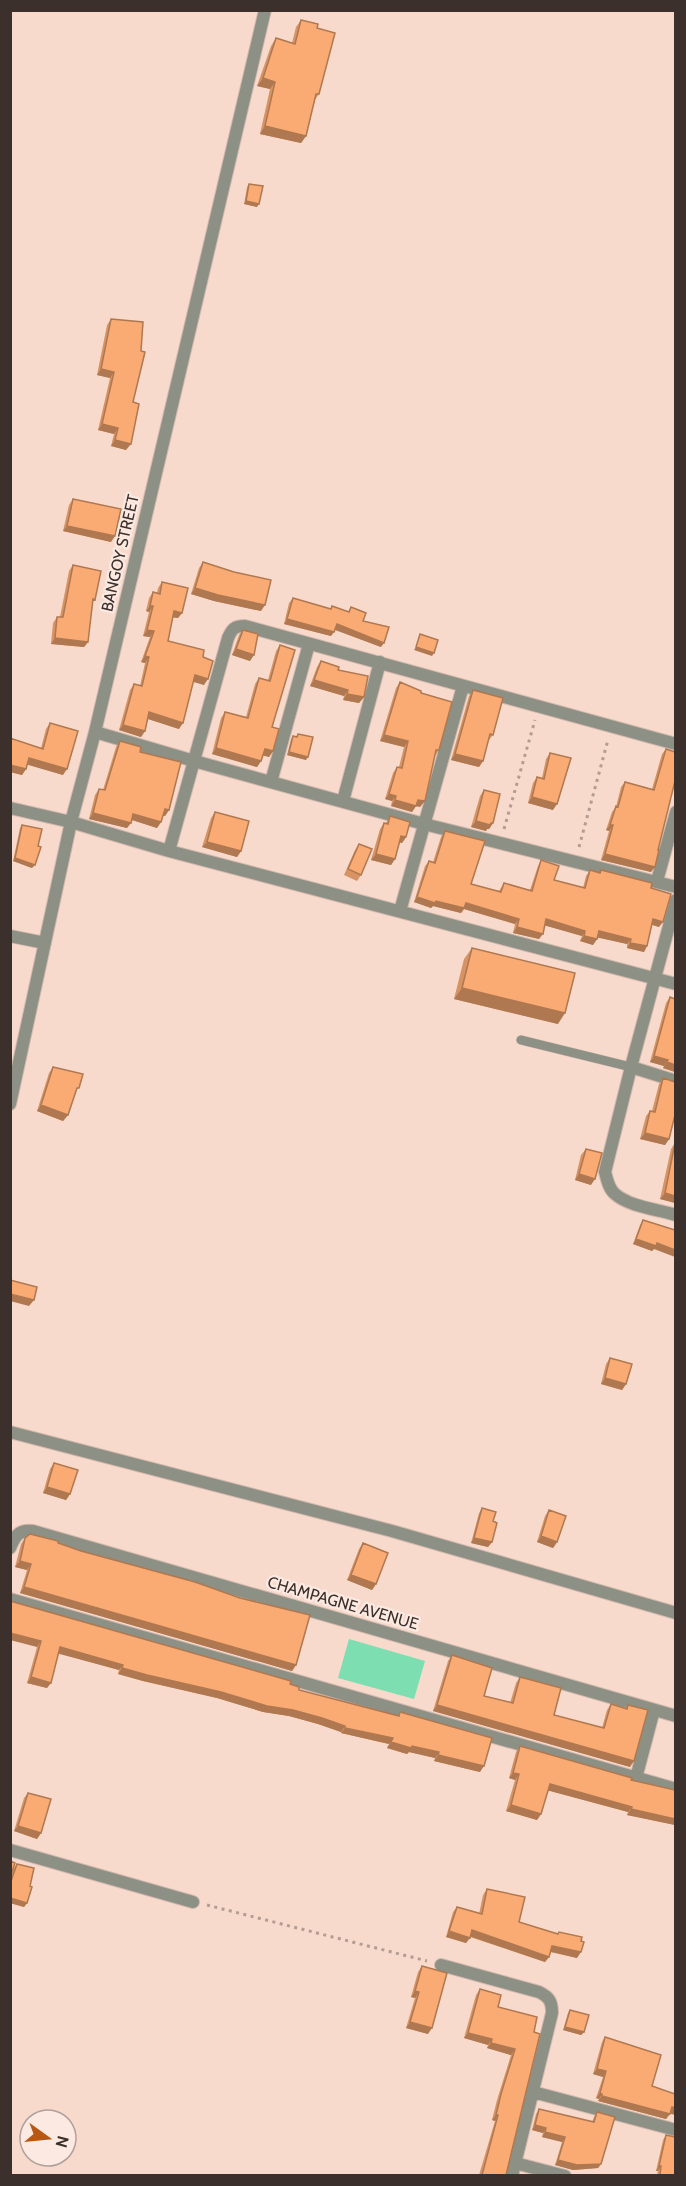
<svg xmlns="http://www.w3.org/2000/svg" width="686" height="2186" font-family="Cabin,sans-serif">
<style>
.green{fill:#7cdeb1}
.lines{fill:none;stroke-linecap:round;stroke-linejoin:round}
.service-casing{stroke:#d2b8ad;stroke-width:10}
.minor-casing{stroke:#d2b8ad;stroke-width:14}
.path{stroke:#b39c92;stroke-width:3;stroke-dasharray:3 4.5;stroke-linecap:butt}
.service{stroke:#8c9085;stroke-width:9}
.minor{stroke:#8c9085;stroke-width:12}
.wall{fill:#d79363}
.shaded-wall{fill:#af7850}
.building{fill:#faab73;stroke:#af7850;stroke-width:1.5}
.labels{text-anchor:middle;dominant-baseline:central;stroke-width:4.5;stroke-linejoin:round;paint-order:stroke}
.street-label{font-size:16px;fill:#3b302b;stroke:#fceae2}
</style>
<rect width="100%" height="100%" fill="#f8dacd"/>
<path class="green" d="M349 1639 425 1661 414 1699 338 1678Z"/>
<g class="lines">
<g class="service-casing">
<path id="service" d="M521 1040 631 1067"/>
</g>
<g class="minor-casing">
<path id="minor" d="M95 732 194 761 424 824 676 887
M271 782 309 644
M343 801 380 662
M10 808 71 822 169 851 676 984
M169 851 228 638C232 629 234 626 245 626L676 744
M657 881 676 812
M676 900 631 1067 605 1172C607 1180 609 1189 615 1194 630 1207 657 1209 676 1215
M400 911 463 686
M10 936 45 943
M631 1067 676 1081
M10 1104 71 822 95 732 265 10
M10 1432 392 1531 676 1613
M10 1548C15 1536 19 1529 33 1531L676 1716
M10 1599 676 1789
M636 1778 654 1710
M10 1850 193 1902
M441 1965 539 1992C549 1997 552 2001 552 2013L512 2176
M533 2092 676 2130
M515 2163 565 2176"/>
</g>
<path class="path" d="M504 829 535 720
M579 847 608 740
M207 1905 427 1961"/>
<use href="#service" class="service"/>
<use href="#minor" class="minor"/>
</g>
<path class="wall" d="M301 20 317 28 319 94 314 101 306 136 301 143 260 134 270 89 257 86 271 46 276 38 292 43 296 27Z
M249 184 257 207 244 204 247 187Z
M111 319 133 402 126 450 111 446 114 434 98 430 110 378 97 375 107 325Z
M73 499 111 542 63 531 69 505Z
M203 562 261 611 214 601 191 594 199 568Z
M73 565 92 604 88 642 84 647 51 644 53 623 57 617H60L69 571Z
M162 582 182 613 178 618 172 617 168 641 203 657 204 685 193 681 179 729 148 719 145 731 141 737 119 730 130 690 134 684 140 686 145 663 141 662 150 637 143 636 149 612 146 611 149 598 153 592 157 593 158 588Z
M293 598 330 609 332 606 348 612 351 607 363 621 381 647 335 630 331 636 284 624 289 603Z
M243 630 250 661 232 655 239 635Z
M280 645 272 727 273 751 269 757 263 755 261 761 257 767 212 754 221 718 225 712 246 717 255 684 259 678 268 680 276 651Z
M321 661 338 670 364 697 359 703 343 700 344 696 310 686 317 667Z
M400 682 421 693 439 750 435 756 420 807 416 806 412 812 391 806 392 801 385 799 393 773 397 767H399L404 747 380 741 396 688Z
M473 690 493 735 488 741 483 761 479 767 451 760 469 696Z
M50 723 63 775 27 764 26 769 22 775 10 772V738L41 748 46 729Z
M298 734 306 760 287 755 291 739 293 736 296 737Z
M120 741 140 752 169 810 165 816H163L161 822 157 828 132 820 127 828 89 819 95 795 99 789 103 790 116 747Z
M666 749 651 872 601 860 609 831 606 830 612 812 616 807 621 787 625 782 652 789 662 754Z
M550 753 553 810 528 803 533 783 537 777 542 778 546 759Z
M484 790 493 823 489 829H487L486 831 471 827 480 796Z
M215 812 241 851 237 857 202 847 211 818Z
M390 816 406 837 402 843 400 842 395 859 391 865 371 860 380 829 384 823H386Z
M22 825 32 868 13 861 20 828Z
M445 831 471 884 499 891 504 883 530 890 538 866 541 860 554 880 583 888 586 876 590 870 599 873 601 870 651 888 659 927 652 925 647 946 644 952 627 948V944L598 937 593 945 580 941 582 936 545 925 539 939 513 933 515 924 464 909 461 913 433 906 431 908 414 902 425 866 429 861 433 862 441 837Z
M359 844 361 875 357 881 344 875 355 850Z
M472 948 558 1024 454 999 464 959Z
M670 997 675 1072 663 1068 664 1066 650 1062 666 1003Z
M53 1067 75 1094 68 1115 63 1121 37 1111 49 1073Z
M663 1078 675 1122H673L669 1139 665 1145 640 1139 646 1116 650 1111H652L659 1084Z
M675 1143V1203L660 1199 671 1149Z
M586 1149 591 1185 575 1180 581 1155Z
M643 1220 654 1249 652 1251 633 1244 640 1225Z
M610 1358 626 1384 622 1390 601 1384 606 1364Z
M54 1463 70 1494 66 1500 43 1493 50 1469Z
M482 1508 493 1521 492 1542 488 1547 471 1543 479 1513Z
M549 1510 557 1542 553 1548 537 1542 545 1516Z
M25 1538 58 1543 296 1665 292 1671 20 1593 27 1570 15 1567 21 1544Z
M363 1543 376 1584 372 1590 347 1580 359 1549Z
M10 1601 290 1684 299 1690 398 1716 400 1712 480 1772 434 1761 435 1758 409 1752 407 1754 387 1748 389 1744 341 1733V1732L318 1724 289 1716 263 1712 217 1698 143 1681 118 1674 119 1670 59 1653 47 1688 27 1683 37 1647Z
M452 1655 484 1696 510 1703 516 1683 520 1677 554 1715 602 1728 607 1710 611 1704 626 1708 628 1705 630 1767 433 1711 448 1661Z
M520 1746 631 1780 675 1790V1830L674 1829 675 1825 627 1815 628 1812 548 1790 541 1814 537 1820 506 1811 515 1780 509 1778 516 1752Z
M28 1793 41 1833 37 1839 14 1831 24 1798Z
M17 1864 30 1886 27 1903 24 1907 10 1903V1878L13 1869Z
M487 1889 519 1922 557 1934 559 1932 577 1958 550 1952 549 1957 545 1962 470 1937 466 1943 446 1937 453 1912 457 1907 479 1914 483 1895Z
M422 1966 428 2034 406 2028 415 1998 411 1997 418 1972Z
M480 1989 498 2007 537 2017 506 2175H479L495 2121 492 2120 497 2100 511 2055 487 2048 488 2045 464 2038 476 1995Z
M570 2010 584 2032 581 2035 563 2030 568 2013Z
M605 2037 652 2086 670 2113 666 2119 598 2101 599 2099 596 2098 603 2077 593 2074 602 2042Z
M539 2109 592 2122 594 2117 597 2112 601 2164 598 2168 573 2170 555 2165 562 2142 542 2137 543 2133 532 2130 536 2114Z
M666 2135 675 2175H657L658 2171H656L663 2140Z"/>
<path class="shaded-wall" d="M263 78 275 82 270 89 257 86Z
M265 126 306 136 301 143 260 134Z
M246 201 259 204 257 207 244 204Z
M101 369 114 372 110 378 97 375Z
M102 424 118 428 114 434 98 430Z
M115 440 131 444 126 450 111 446Z
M67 526 115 536 111 542 63 531Z
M195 588 265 605 261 611 214 601 191 594Z
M150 606H153L149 612 146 611Z
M174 611 182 613 178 618 170 617Z
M287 619 334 632 331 636 284 624Z
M337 624 384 643 381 647 333 629Z
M147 630 154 631 150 637 143 636Z
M55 638 88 642 84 647 51 644Z
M416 647 434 653 432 656 414 650Z
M236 649 254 655 250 661 232 655Z
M145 656 149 657 145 663 141 662Z
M195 675 208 679 204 685 190 681Z
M314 680 348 690 344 696 310 686Z
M347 694 364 697 359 703 343 700Z
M149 712 183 723 179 729 145 718Z
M123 725 145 731 141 737 119 730Z
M384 735 408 741 404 747 380 741Z
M216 748 261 761 257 767 212 754Z
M265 749 273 751 269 757 261 755Z
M289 752 308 757 306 760 287 755Z
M455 754 483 761 479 767 451 760Z
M29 758 67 769 63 775 25 764Z
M10 765 26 769 22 775 10 772Z
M389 794 396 796 392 801 385 799Z
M532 797 557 804 553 810 528 803Z
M395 800 416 806 412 812 391 806Z
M418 800 425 801 420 807 413 805Z
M165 809 169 810 165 816 161 815Z
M93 813 131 823 127 828 89 819Z
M133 814 161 822 157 828 129 819Z
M476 821 491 823H493L489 829H487L486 831 471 827Z
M610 825H613L609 831 606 830Z
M401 836 406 837 402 843 397 842Z
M207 842 241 851 237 857 202 847Z
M376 854 395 859 391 865 371 860Z
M605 854 655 867 651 872 601 860Z
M15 858 35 865 32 868 13 861Z
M417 897 436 901 466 903 519 919 515 924 464 909 461 913 433 906 431 908 414 902Z
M546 919 585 931 582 936 543 925Z
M653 919 663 922 659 927 650 924Z
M517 927 543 934 539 939 513 933Z
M599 931 631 939 627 944 595 937Z
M584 936 597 939 593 945 580 941Z
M630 943 647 946 644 952 627 948Z
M462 988 565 1013 558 1024 454 999Z
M654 1056 668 1060 664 1066 650 1062Z
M667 1062 675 1065V1072L663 1068Z
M41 1105 68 1115 63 1121 37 1111Z
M645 1133 669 1139 665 1145 640 1139Z
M579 1174 595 1179 591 1185 575 1180Z
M665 1193 675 1196V1203L660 1199Z
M636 1239 657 1243 675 1250V1257L654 1249 652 1251 633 1244Z
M10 1294 34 1300 29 1306 10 1301Z
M605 1378 626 1384 622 1390 601 1384Z
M47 1487 70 1494 66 1500 43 1493Z
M541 1536 557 1542 553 1548 537 1542Z
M474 1538 492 1542 488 1547 471 1543Z
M20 1561 31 1564 27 1570 15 1567Z
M351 1575 376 1584 372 1590 347 1580Z
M24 1587 296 1665 292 1671 20 1593Z
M10 1633 41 1641 37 1647 10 1640Z
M60 1647 123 1665 119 1670 56 1653Z
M122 1668 293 1710 322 1718 345 1726 341 1732 318 1724 289 1716 263 1712 217 1698 143 1681 118 1674Z
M31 1677 51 1683 47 1688 27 1683Z
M437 1705 634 1761 630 1767 433 1711Z
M345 1728 393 1738 389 1744 341 1733Z
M391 1742 412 1746 439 1752 435 1758 409 1752 407 1754 387 1748Z
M438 1755 484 1766 480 1772 434 1761Z
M513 1773 519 1774 515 1780 509 1778Z
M550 1784 632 1807 628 1812 546 1790Z
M511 1805 541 1814 537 1820 506 1811Z
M631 1809 675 1819V1825L627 1815Z
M18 1826 41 1833 37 1839 14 1831Z
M10 1898 27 1903 24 1907 10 1903Z
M472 1930 549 1957 545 1962 469 1936Z
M449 1931 470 1938 466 1943 446 1937Z
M552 1946 581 1952 577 1958 548 1951Z
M415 1991 419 1992 415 1998 411 1997Z
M410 2022 432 2028 428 2034 406 2028Z
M565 2027 584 2032 581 2035 563 2030Z
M468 2033 492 2039 488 2045 464 2038Z
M491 2043 515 2049 511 2055 487 2048Z
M597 2069 606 2071 603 2077 593 2074Z
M600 2093 602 2094 599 2099 596 2098Z
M602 2096 670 2114 666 2119 598 2101Z
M672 2107 675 2108V2115L668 2113Z
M496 2115H498L495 2121 492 2120Z
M535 2125 546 2128 543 2133 532 2130Z
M545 2132 565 2137 562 2142 542 2137Z
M558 2160 601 2164 598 2168 573 2170 555 2165Z
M659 2166H661L658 2171H656Z"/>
<path class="building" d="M301 20 318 24 317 28 335 33 319 94H316L306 136 265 126 275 82 263 78 276 38 295 44Z
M249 184 263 186 259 204 246 201Z
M111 319 143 322 141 351 145 352 133 402 139 404 131 444 115 440 118 428 102 424 114 372 101 369Z
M73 499 121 509 115 536 67 526Z
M203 562 234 572 271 580 265 605 218 595 195 588Z
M73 565 101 571 95 600 93 599 88 642 55 638 57 617H63Z
M162 582 188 588 182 613 174 611 168 641 204 650 203 657 213 661 208 679 195 675 183 723 149 712 145 731 123 725 134 684 142 686 149 657 145 656 154 631 147 630 153 606H150L153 592 160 594Z
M293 598 331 609 332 606 349 612 351 607 366 613 363 621 389 627 384 643 337 624 334 632 287 619Z
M243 630 258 634 254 655 236 649Z
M420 634 438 640 434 653 416 647Z
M280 645 295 650 272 727 279 729 273 751 265 749 261 761 216 748 225 712 248 718 259 678 270 681Z
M321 661 339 667 338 670 368 676 364 697 347 694 348 690 314 680Z
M400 682 421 691V693L452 702 439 750H436L425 801 418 800 416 806 395 800 396 796 389 794 397 767 402 768 408 741 384 735Z
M473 690 503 698 493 735 490 734 483 761 455 754Z
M50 723 78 731 67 769 29 758 26 769 10 765V738L43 749Z
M298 734 313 737 308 757 289 752 293 736 297 737Z
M120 741 141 747 140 752 181 762 169 810 165 809 161 822 133 814 131 823 93 813 99 789 105 790Z
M666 749 675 752V781L658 850H659L655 867 605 854 613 825H610L616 806 618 807 625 782 654 790Z
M550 753 571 758 557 804 532 797 537 777 544 779Z
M484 790 500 794 493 823H491L490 825 476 821Z
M215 812 249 821 241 851 207 842Z
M390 816 410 822 406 837 401 836 395 859 376 854 384 823 388 824Z
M22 825 42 829 38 846 41 847 35 865 15 858Z
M445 831 485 841 471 884 501 892 504 883 532 891 541 860 559 866 554 880 585 888 590 870 600 873 601 870 652 883 651 888 671 894 663 922 653 919 647 946 630 943 631 939 599 931 597 939 584 936 585 931 546 919 543 934 517 927 519 919 466 903 464 908 436 901 435 903 417 897 429 861 435 863Z
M359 844 372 849 361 875 348 869Z
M472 948 575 973 565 1013 462 988Z
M670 997 675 999V1065L667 1062 668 1060 654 1056Z
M53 1067 83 1074 79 1088H77L68 1115 41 1105Z
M663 1078 675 1082V1115L669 1139 645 1133 650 1111 655 1112Z
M675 1143V1196L665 1193Z
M586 1149 602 1153 595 1179 579 1174Z
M643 1220 675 1230V1250L657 1243 656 1246 636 1239Z
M10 1280 37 1287 34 1300 10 1294Z
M610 1358 632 1364 626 1384 605 1378Z
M54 1463 78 1470 70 1494 47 1487Z
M482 1508 496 1512 493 1521 497 1523 492 1542 474 1538Z
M549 1510 566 1516 557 1542 541 1536Z
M30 1534 58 1541V1543L81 1551 195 1582 240 1598 310 1615 296 1665 24 1587 31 1564 20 1561 25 1538Z
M363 1543 388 1553 376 1584 351 1575Z
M10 1601 291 1681 290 1684 299 1687V1690L399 1716 400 1712 492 1738 484 1766 438 1755 439 1752 412 1746 411 1748 391 1742 393 1738 345 1728V1726L322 1718 293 1710 267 1706 221 1692 147 1675 122 1668 123 1665 60 1647 51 1683 31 1677 41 1641 10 1633Z
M452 1655 492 1668 484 1696 513 1703 520 1677 561 1688 554 1715 604 1728 611 1704 627 1709 628 1705 648 1710 634 1761 437 1705Z
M520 1746 632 1778 631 1780 675 1790V1819L631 1809 632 1807 550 1784 541 1814 511 1805 519 1774 513 1773Z
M28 1793 51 1799 41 1833 18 1826Z
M10 1861 15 1863 11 1875H10Z
M17 1864 34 1868 30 1886 32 1887 27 1903 10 1898V1884Z
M487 1889 525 1897 519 1922 558 1934 559 1932 582 1937 581 1941 584 1942 581 1952 552 1946 549 1957 472 1930 470 1938 449 1931 457 1907 482 1914Z
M422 1966 447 1973 432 2028 410 2022 419 1992 415 1991Z
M480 1989 501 1995 498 2007 537 2017 534 2032 540 2034 506 2175H482L498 2115H496L501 2094 515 2049 491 2043 492 2039 468 2033Z
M570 2010 589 2015 584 2032 565 2027Z
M605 2037 661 2055 652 2086 675 2094V2108L672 2107 670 2114 602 2096V2094L600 2093 606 2071 597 2069Z
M539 2109 594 2122 597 2112 615 2117 601 2164 577 2165 558 2160 565 2137 545 2132 546 2128 535 2125Z
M666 2135 675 2137V2175H660L661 2166H659Z"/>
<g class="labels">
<g class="street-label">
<text transform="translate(120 553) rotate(-77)">BANGOY STREET</text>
<text transform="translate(343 1603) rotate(16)">CHAMPAGNE AVENUE</text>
</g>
</g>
<rect width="686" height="2186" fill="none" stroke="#3b302b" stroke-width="24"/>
<g transform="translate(48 2138) rotate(105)"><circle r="28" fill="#fceae2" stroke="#afa099" stroke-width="1.5"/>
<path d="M0-4.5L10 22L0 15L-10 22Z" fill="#b85813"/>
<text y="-9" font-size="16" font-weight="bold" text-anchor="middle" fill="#3b302b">N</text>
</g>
</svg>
